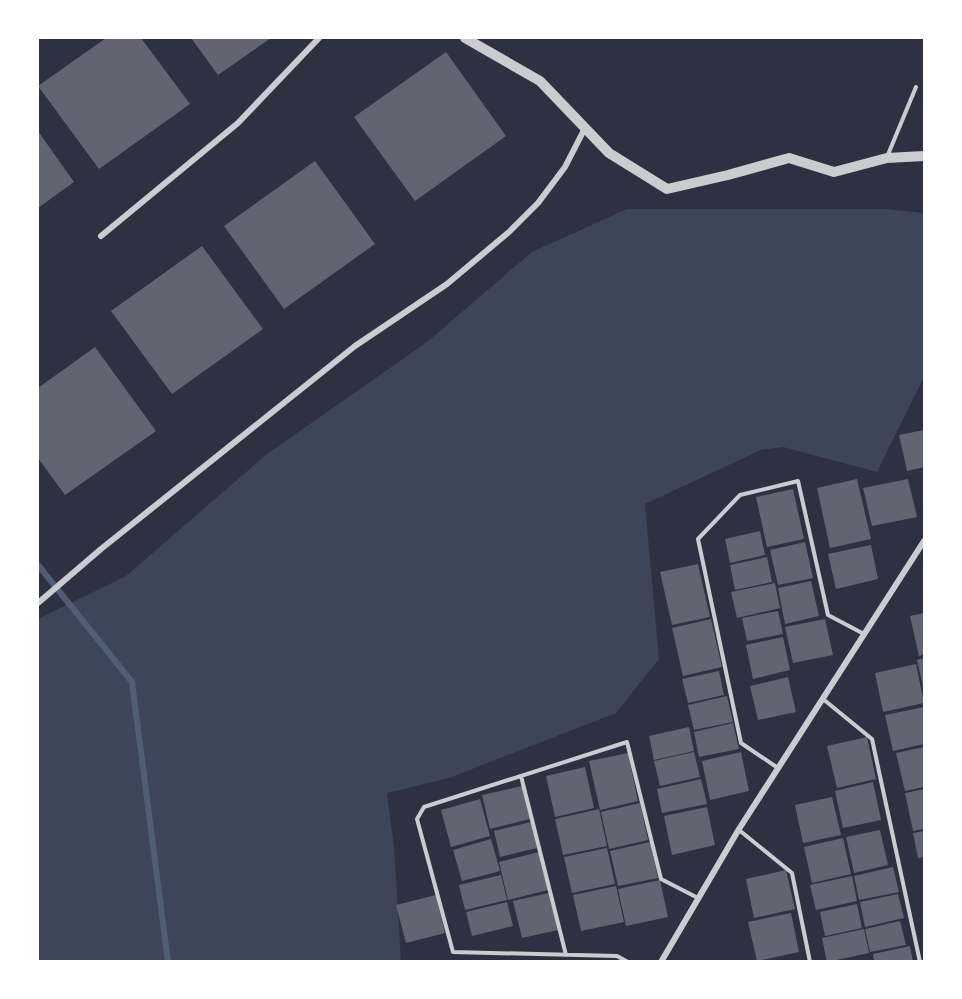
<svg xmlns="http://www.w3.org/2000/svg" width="962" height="999" font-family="Manrope,sans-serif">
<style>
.green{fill:#3c4559}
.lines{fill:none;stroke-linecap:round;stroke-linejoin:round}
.stream{stroke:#4f5d75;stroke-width:6}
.building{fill:#626471}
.service{stroke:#caccd0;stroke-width:4}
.minor{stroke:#caccd0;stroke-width:6}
.tertiary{stroke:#caccd0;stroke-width:10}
</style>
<rect width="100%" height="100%" fill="#2d3142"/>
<path class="green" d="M627 209H884L924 213V377L877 472 783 447 761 450 645 504 659 659 616 713 449 778 387 793 394 847 401 961 38 962V619L126 576 267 454 427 342 532 252Z"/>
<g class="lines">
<path class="stream" d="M38 565 132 682 168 962"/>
</g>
<path class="building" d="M106 38H141L190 104 99 169 38 86Z
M191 38H271L218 75Z
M446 52 506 136 415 201 354 117Z
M38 131 74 182 38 208Z
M315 161 375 244 284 309 224 226Z
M202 246 263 329 172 394 111 311Z
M95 347 156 431 65 495 38 458V388Z
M924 430V467L907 471 899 435Z
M857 479 871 539 830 548 817 488Z
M908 479 917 517 872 526 863 488Z
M793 489 804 539 767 547 756 497Z
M760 531 765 555 730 563 725 539Z
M805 542 813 578 778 585 770 550Z
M871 545 878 579 836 589 828 554Z
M767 557 772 582 735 590 730 565Z
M698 564 710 617 672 625 660 572Z
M811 581 819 616 785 624 778 588Z
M775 583 780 608 737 618 731 592Z
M778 611 783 634 747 641 742 618Z
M924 613V654L919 656 910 616Z
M711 619 722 667 683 676 672 628Z
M825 619 833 655 793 663 785 627Z
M783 637 790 670 753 679 746 645Z
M924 658V691L917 660Z
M916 664 924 703 883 712 875 673Z
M719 671 724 695 688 703 682 679Z
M788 677 796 712 758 720 750 686Z
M727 696 733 722 694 730 688 705Z
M924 707V744L893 751 885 715Z
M733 723 739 749 699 757 694 732Z
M689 727 694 751 654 760 649 736Z
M867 737 876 779 837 788 827 746Z
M924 747V787L905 791 896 753Z
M694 752 700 777 660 786 654 761Z
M741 752 749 791 710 800 702 761Z
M628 753 638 801 600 810 589 761Z
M585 767 594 808 555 817 546 776Z
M701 779 707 804 662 813 657 789Z
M873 782 881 820 843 828 835 791Z
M522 786 530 819 490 829 482 795Z
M924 789V829L913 831 905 793Z
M832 797 841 835 803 843 795 805Z
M480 799 490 836 451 847 441 810Z
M640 803 648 840 609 849 601 812Z
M707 807 715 845 672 855 664 816Z
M599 809 607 846 563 855 555 819Z
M531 822 537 848 500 857 494 831Z
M880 830 888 865 854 873 846 837Z
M924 831V857L918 858 913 833Z
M843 838 851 874 812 883 804 847Z
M491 839 500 871 462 881 453 850Z
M650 842 658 878 618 886 610 851Z
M607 848 615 884 572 893 564 857Z
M539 852 548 890 508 900 499 862Z
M893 867 899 892 859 900 854 876Z
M786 870 795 909 754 918 746 879Z
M501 875 507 900 465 910 459 885Z
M852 876 857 901 816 910 810 885Z
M660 880 668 917 626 926 618 889Z
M616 886 624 922 581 931 573 895Z
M549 893 558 930 522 938 513 901Z
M898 894 904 918 865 927 860 902Z
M436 895 445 933 406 943 396 905Z
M507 902 513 926 472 936 466 912Z
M857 904 862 928 825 936 820 912Z
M791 913 799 952 757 961 748 922Z
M900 921 906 945 870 952 865 929Z
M864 929 869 953 827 962 822 938Z
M910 946 913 962H874L873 954Z"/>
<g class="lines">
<path class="service" d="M887 157 916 87
M823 699 872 739 920 962
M778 768 741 743 698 539 740 495 798 481 828 615 864 634
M521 776 566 955
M739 830 792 873 810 962
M628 962 617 956 453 952 417 819 424 807 627 742 661 879 698 898"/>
<path class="minor" d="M101 236 238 123 319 38
M38 603 101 549 355 346 447 284 509 232 538 203 565 167 585 128
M661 962 739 829 924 541"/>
<path class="tertiary" d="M465 38 540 81 609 153 667 189 728 175 789 158 834 172 887 158 924 156"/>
</g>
<rect width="962" height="999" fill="none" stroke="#ffffff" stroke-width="78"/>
</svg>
